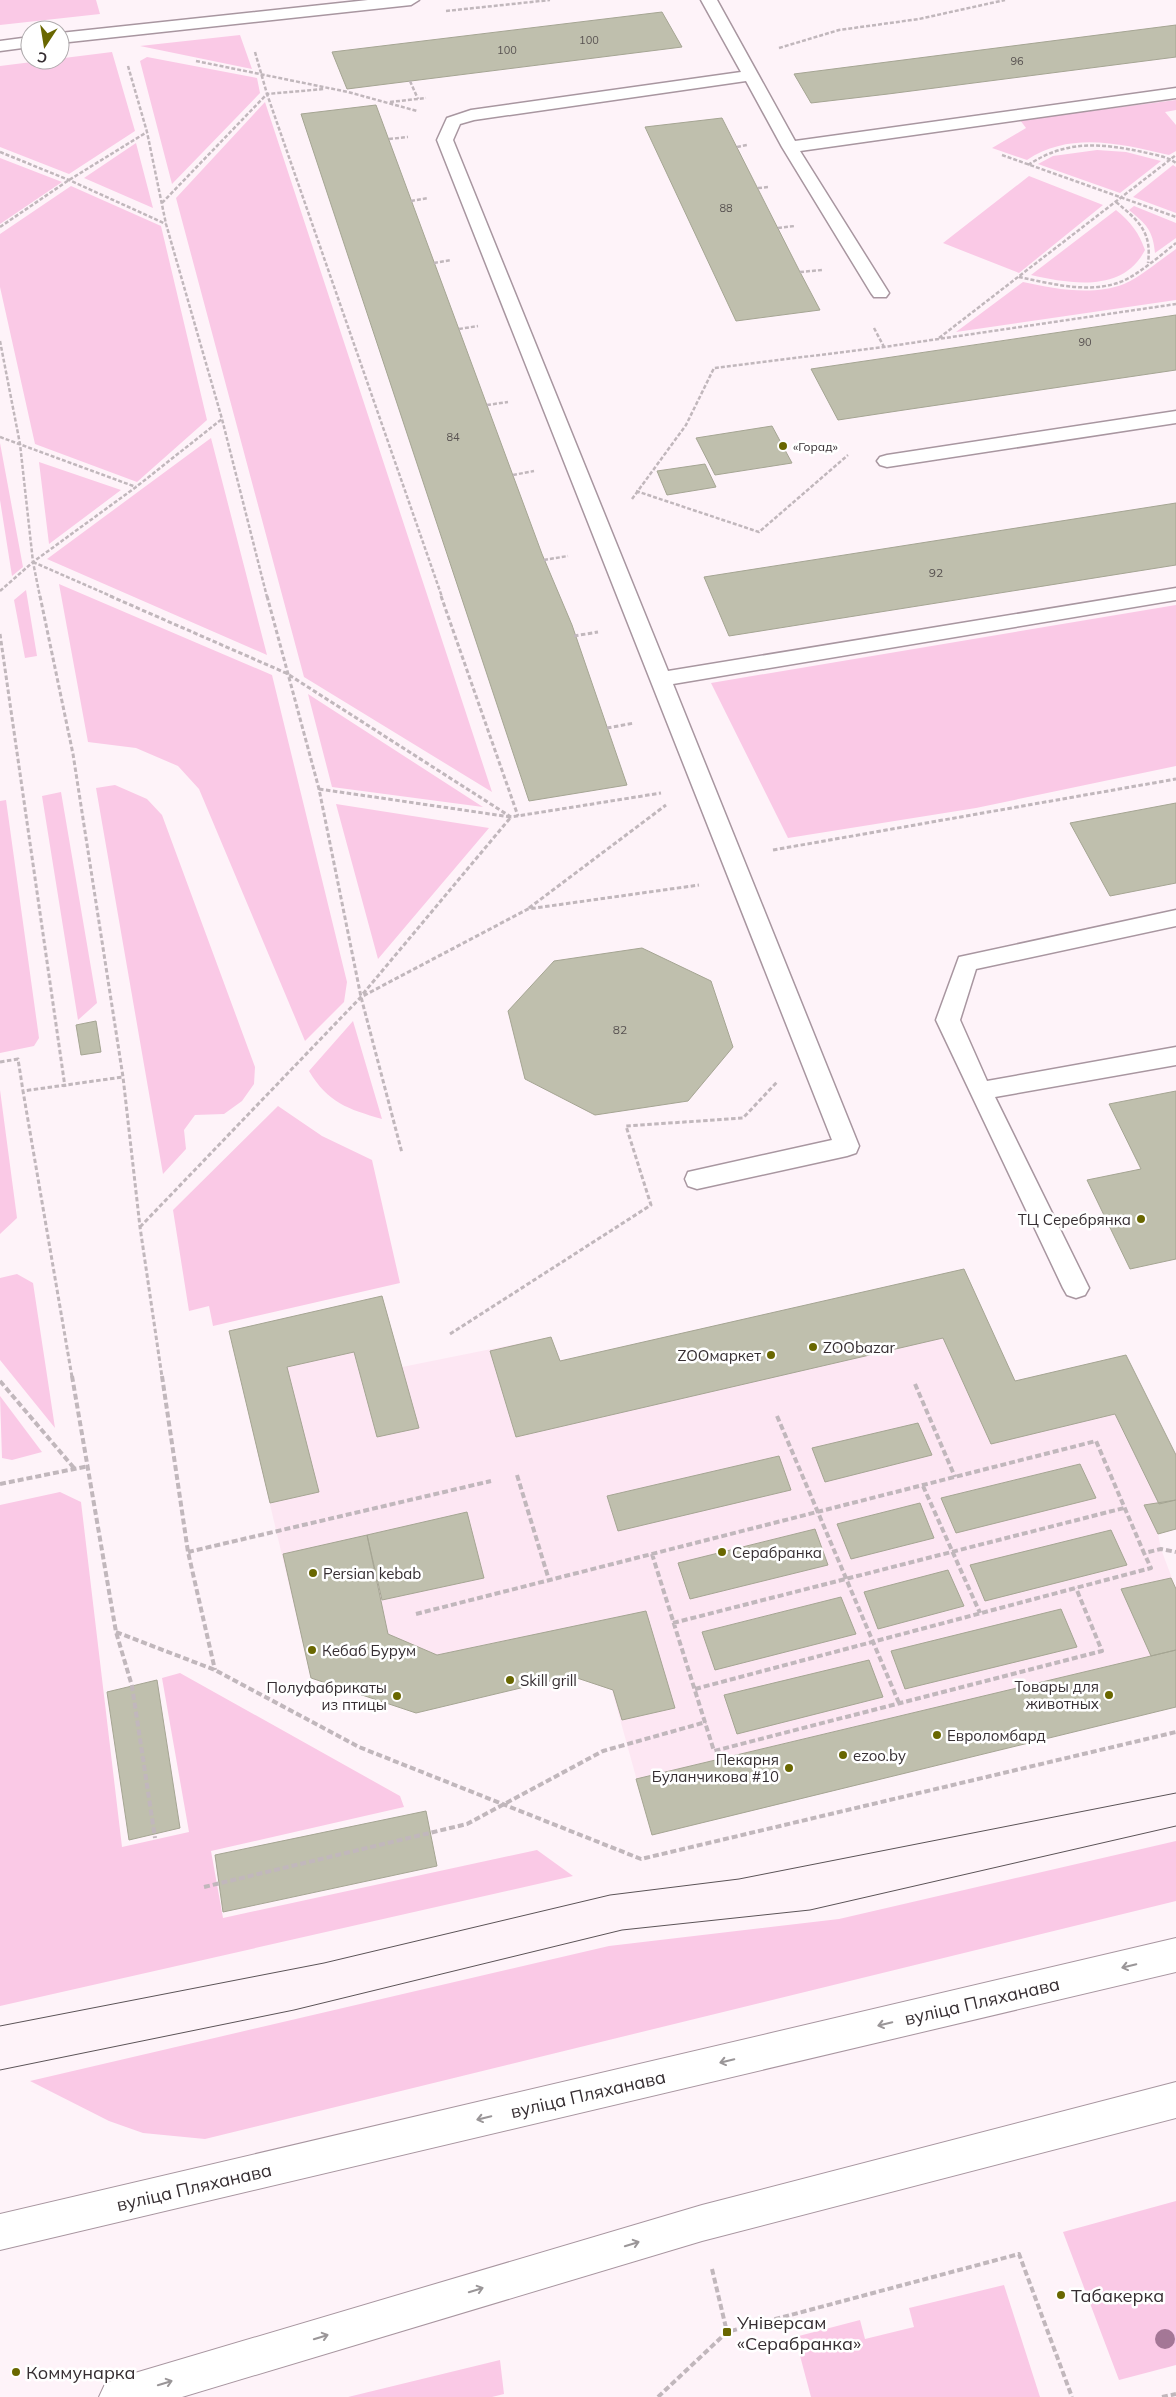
<svg xmlns="http://www.w3.org/2000/svg" width="1176" height="2397" font-family="Mulish,sans-serif">
<style>
.built{fill:#fde7f3}
.green{fill:#fac9e6}
.building{fill:#bfbfad;stroke:#a5a593}
.lines{fill:none;stroke-linecap:round;stroke-linejoin:round}
.lane-casing{stroke:#a896a0;stroke-width:3}
.secondary-casing{stroke:#a896a0;stroke-width:2}
.path-far2{stroke:#c1b7bc;stroke-width:2.5;stroke-dasharray:4 2;stroke-linecap:butt}
.path-far1{stroke:#c1b7bc;stroke-width:3;stroke-dasharray:4.5 2.5;stroke-linecap:butt}
.path{stroke:#c1b7bc;stroke-width:4;stroke-dasharray:6 3;stroke-linecap:butt}
.lane{fill:#fff;fill-rule:evenodd}
.secondary{fill:#fff;fill-rule:evenodd}
.tram{stroke:#5b5357;stroke-width:1}
.tree{fill:#a47796}
.oneway{stroke:#9a9698}
.poi-dot{fill:#696700;stroke:#fff;stroke-width:2}
.labels{text-anchor:middle;dominant-baseline:central;stroke-width:5;stroke-linejoin:round;paint-order:stroke}
.far-number-label{font-size:11px;fill:#585251}
.far-poi-label{font-size:12px;fill:#362e32;stroke:#fff;text-anchor:start}
.number-label{font-size:12px;fill:#585251}
.poi-label{font-size:15px;fill:#362e32;stroke:#fff;text-anchor:start}
.near-street-label{font-size:18px;fill:#362e32;stroke:#fff}
.near-poi-label{font-size:18px;fill:#362e32;stroke:#fff;text-anchor:start}
</style>
<rect width="100%" height="100%" fill="#fef3f9"/>
<path class="built" d="M964 1269 1015 1381 1126 1355 1176 1455V1529L1158 1534 1161 1549 1176 1589V1707L652 1835 612 1690 571 1676 311 1678 229 1331 382 1296 402 1367 551 1337 560 1361Z"/>
<path class="green" d="M0 0H96L100 14 0 25Z
M240 35 252 69 140 46Z
M112 52 135 131 69 174 0 147V66Z
M147 57 257 78 260 93 172 184 140 61Z
M1176 100V110L1165 112 1176 125V151L1169 155C1121 144 1071 131 1027 160L992 148 1026 128 1020 120Z
M265 102 492 792 304 677 176 198Z
M136 143 153 208 84 178Z
M1097 150 1126 152 1161 161 1120 193 1038 164 1053 156Z
M0 158 62 182 0 224Z
M1173 165 1176 167V213L1133 197Z
M1029 176 1103 205 1019 273 943 243Z
M71 186 161 226 207 420 137 482 35 444 0 287V234Z
M1134 206 1176 223V238L1155 253C1153 230 1146 224 1129 210Z
M1116 210C1131 222 1139 233 1145 250 1123 293 1071 284 1031 275Z
M1176 249V300L956 332 1023 282C1054 289 1093 296 1124 284 1142 276 1160 260 1176 249Z
M211 438 267 655 47 559Z
M0 443 23 567 12 576 0 500Z
M39 462 121 490 49 544Z
M59 584 272 675 347 982 344 1002 305 1041 199 789 178 766 136 748 88 742Z
M26 590 37 656 25 658 14 600Z
M1176 605V766L976 808 788 838 711 683Z
M308 694 483 807 332 787Z
M115 785 147 799 162 815 255 1067 254 1084 242 1101 224 1114 195 1115 184 1130 186 1149 163 1174 96 788Z
M61 792 97 1003 78 1020 42 796Z
M6 800 39 1038 34 1046 0 1053V801Z
M336 804 489 828 378 959Z
M353 1021 382 1119C348 1109 328 1103 309 1071Z
M0 1090 17 1218 0 1234Z
M278 1106 322 1136 372 1160 400 1283 213 1326 209 1306 189 1311 173 1210Z
M17 1274 33 1283 55 1428 0 1360V1278Z
M0 1396 42 1452 12 1460 2 1458Z
M60 1492 81 1502 122 1847 189 1832 162 1678 180 1673 400 1796 404 1807 211 1851 223 1918 537 1850 573 1876 0 2006V1505Z
M1176 1841V1901L205 2139 143 2133 109 2121 30 2081 609 1946 839 1919Z
M1176 2201V2365L1119 2380 1063 2232Z
M1004 2285 1040 2397H811L795 2337 860 2320 865 2339 914 2327 909 2308Z
M500 2360 504 2394 492 2397H348Z"/>
<path class="building" d="M662 12 682 47 347 89 332 52Z
M1176 25V57L888 94 811 103 794 74Z
M376 105 542 554 572 625 627 785 529 801 301 114Z
M722 118 800 272 820 310 736 321 645 127Z
M1176 315V370L904 410 838 420 811 369Z
M772 426 792 463 715 475 696 438Z
M705 464 716 487 667 495 657 471Z
M1176 503V565L729 636 704 577Z
M1176 803V883L1110 896 1070 823Z
M642 948 711 981 733 1047 688 1101 595 1115 525 1079 508 1011 554 961Z
M96 1021 101 1052 81 1055 76 1025Z
M1176 1091V1259L1130 1269 1087 1180 1141 1169 1109 1104Z
M964 1269 1015 1381 1126 1355 1176 1455V1500L1159 1504 1115 1414 991 1444 943 1338 516 1437 490 1351 551 1337 560 1361Z
M382 1296 419 1428 377 1437 354 1352 287 1367 319 1492 270 1503 229 1331Z
M918 1423 932 1455 825 1482 812 1448Z
M779 1456 791 1490 618 1531 607 1496Z
M1080 1464 1096 1498 956 1533 941 1498Z
M1176 1500V1529L1158 1534 1144 1505Z
M920 1503 934 1538 851 1559 837 1524Z
M467 1512 484 1578 382 1600 367 1535Z
M815 1529 828 1565 690 1599 678 1563Z
M1111 1530 1127 1565 985 1601 970 1565Z
M367 1535 388 1634 437 1655 646 1611 675 1708 622 1720 613 1690 571 1676 416 1713 311 1678 283 1554Z
M948 1570 964 1606 878 1629 864 1592Z
M1171 1578 1176 1589V1650L1151 1656 1121 1589Z
M841 1597 856 1634 715 1670 702 1632Z
M1061 1609 1077 1647 905 1689 891 1651Z
M1176 1650V1707L652 1835 636 1779Z
M869 1660 883 1697 737 1734 724 1695Z
M157 1680 180 1828 129 1840 107 1692Z
M426 1811 437 1866 223 1912 215 1855Z"/>
<g class="lines">
<g class="lane-casing">
<path id="lane" d="M368 0H419L411 5 60 43V33Z
M701 0H717L795 141 1176 88V98L800 151 889 293 886 297H874L871 293 782 147 746 81 474 120 460 124 453 140 668 671 1176 588V600L673 684 859 1146 856 1153 847 1156 697 1189 688 1186 685 1179 688 1172 832 1140 437 140 447 118 471 110 741 72Z
M30 37V47L0 51V41Z
M1176 411V423L887 467 880 465 877 461 880 457 887 455Z
M1176 910V926L976 969 960 1020 987 1081 1176 1047V1065L995 1097 1089 1288 1085 1295 1076 1298 1067 1295 1063 1288 936 1020 959 957Z"/>
</g>
<g class="secondary-casing">
<path id="secondary" d="M1176 1938V1972L0 2250V2214Z
M1176 2082V2118L702 2241 182 2397H99L105 2384 118 2378 702 2205Z"/>
</g>
<path class="path-far2" d="M446 11 550 0
M779 48 839 30 919 19 1005 0
M255 52 267 94 324 89
M196 61 348 92 417 111
M128 66 147 132 166 224 222 419 267 597
M410 81 418 99
M390 102 426 98
M389 139 408 137
M737 147 747 145
M0 152 69 180 166 224
M1002 155 1176 217
M1028 165C1066 140 1100 143 1143 152 1154 155 1167 156 1176 163
M758 188 769 187
M411 201 428 198
M1116 202C1139 221 1152 232 1148 263
M162 203 267 94 442 597
M0 227 69 180 147 132
M778 228 795 226
M434 263 451 260
M800 272 822 270
M1019 277C1053 284 1096 296 1129 278 1146 268 1161 255 1176 243
M874 328 884 347
M459 329 478 326
M939 338 1176 155
M0 341 20 444 33 562 40 597
M487 405 508 402
M0 437 136 487
M513 475 534 471
M636 491 759 532 848 455
M632 499 686 425 714 368 884 347 1176 304
M544 560 568 556
M33 562 113 597
M0 591 33 562 136 487 222 419"/>
<path class="path-far1" d="M40 596 73 754 123 1077 140 1227 162 1377
M110 596 286 673 511 817 661 793
M267 596 319 789 361 997 402 1153
M441 596 518 816
M0 634 65 1087
M574 636 598 632
M607 728 634 723
M319 789 511 817 362 995
M773 850 1176 779
M529 908 666 805
M0 1062 18 1059 23 1091
M140 1227 361 997 528 909 699 885
M450 1334 651 1205 626 1126 743 1118 777 1082
M72 1377 23 1091 123 1077"/>
<path class="path" d="M72 1376 116 1632 132 1686 155 1838
M162 1376 188 1552 215 1670
M0 1381 74 1468
M915 1384 955 1477
M777 1416 899 1703
M517 1475 549 1580
M0 1484 89 1466
M923 1486 980 1613
M188 1552 491 1481
M652 1554 714 1751 1102 1651 1076 1588
M416 1614 1096 1441 1144 1553 1161 1549 1176 1552
M673 1623 1124 1508
M116 1632 215 1670 359 1747 641 1859 1176 1732
M695 1689 1151 1568 1144 1553
M204 1887 467 1824 603 1751 706 1722
M712 2269 727 2332
M658 2397 727 2332 1019 2254 1072 2397
M1162 2397 1176 2394"/>
<use href="#lane" class="lane"/>
<use href="#secondary" class="secondary"/>
<path class="tram" d="M0 2026 324 1963 610 1895 739 1879 1176 1793
M0 2070 294 2010 622 1930 810 1910 1176 1826"/>
</g>
<circle class="tree" cx="1165" cy="2339" r="10"/>
<defs><path id="oneway-shaft" d="M-6 0H5M1.5-3L5.5 0L1.5 3" fill="none" stroke-width="1.6" stroke-linecap="round" stroke-linejoin="round" transform="scale(1.25)"/></defs>
<g class="oneway">
<use href="#oneway-shaft" transform="translate(1129 1966) rotate(167)"/>
<use href="#oneway-shaft" transform="translate(885 2024) rotate(167)"/>
<use href="#oneway-shaft" transform="translate(727 2061) rotate(167)"/>
<use href="#oneway-shaft" transform="translate(484 2118) rotate(167)"/>
<use href="#oneway-shaft" transform="translate(632 2244) rotate(-17)"/>
<use href="#oneway-shaft" transform="translate(476 2290) rotate(-17)"/>
<use href="#oneway-shaft" transform="translate(321 2337) rotate(-17)"/>
<use href="#oneway-shaft" transform="translate(165 2383) rotate(-17)"/>
</g>
<g class="poi-dot">
<circle cx="783" cy="446" r="5"/>
<circle cx="1141" cy="1219" r="5"/>
<circle cx="813" cy="1347" r="5"/>
<circle cx="771" cy="1355" r="5"/>
<circle cx="722" cy="1552" r="5"/>
<circle cx="313" cy="1573" r="5"/>
<circle cx="312" cy="1650" r="5"/>
<circle cx="510" cy="1680" r="5"/>
<circle cx="1109" cy="1695" r="5"/>
<circle cx="397" cy="1696" r="5"/>
<circle cx="937" cy="1735" r="5"/>
<circle cx="843" cy="1755" r="5"/>
<circle cx="789" cy="1768" r="5"/>
<circle cx="1061" cy="2295" r="5"/>
<rect x="722" y="2327" width="10" height="10" rx="2.5"/>
<circle cx="16" cy="2372" r="5"/>
</g>
<g class="labels">
<g class="far-number-label">
<text x="589" y="40">100</text>
<text x="507" y="50">100</text>
<text x="1017" y="61">96</text>
<text x="726" y="208">88</text>
<text x="1085" y="342">90</text>
<text x="453" y="437">84</text>
</g>
<g class="far-poi-label">
<text x="793" y="446">«Горад»</text>
</g>
<g class="number-label">
<text x="936" y="572">92</text>
<text x="620" y="1029">82</text>
</g>
<g class="poi-label">
<text x="1131" y="1219" text-anchor="end">ТЦ Серебрянка</text>
<text x="823" y="1347">ZOObazar</text>
<text x="761" y="1355" text-anchor="end">ZOOмаркет</text>
<text x="732" y="1552">Серабранка</text>
<text x="323" y="1573">Persian kebab</text>
<text x="322" y="1650">Кебаб Бурум</text>
<text x="520" y="1680">Skill grill</text>
<text x="1099" y="1686" text-anchor="end">Товары для<tspan x="1099" dy="17">животных</tspan></text>
<text x="387" y="1687" text-anchor="end">Полуфабрикаты<tspan x="387" dy="17">из птицы</tspan></text>
<text x="947" y="1735">Евроломбард</text>
<text x="853" y="1755">ezoo.by</text>
<text x="779" y="1759" text-anchor="end">Пекарня<tspan x="779" dy="17">Буланчикова #10</tspan></text>
</g>
<g class="near-street-label">
<text transform="translate(982 2001) rotate(-13)">вуліца Пляханава</text>
<text transform="translate(588 2094) rotate(-13)">вуліца Пляханава</text>
<text transform="translate(194 2187) rotate(-13)">вуліца Пляханава</text>
</g>
<g class="near-poi-label">
<text x="1071" y="2295">Табакерка</text>
<text x="737" y="2322">Універсам<tspan x="737" dy="21">«Серабранка»</tspan></text>
<text x="26" y="2372">Коммунарка</text>
</g>
</g>
<g transform="translate(45 45) rotate(192)"><circle r="24" fill="#ffffff" stroke="#afabad"/>
<path d="M0-4L9 19L0 12L-9 19Z" fill="#696700"/>
<text y="-8" font-size="14" font-weight="bold" text-anchor="middle" fill="#362e32">С</text>
</g>
</svg>
